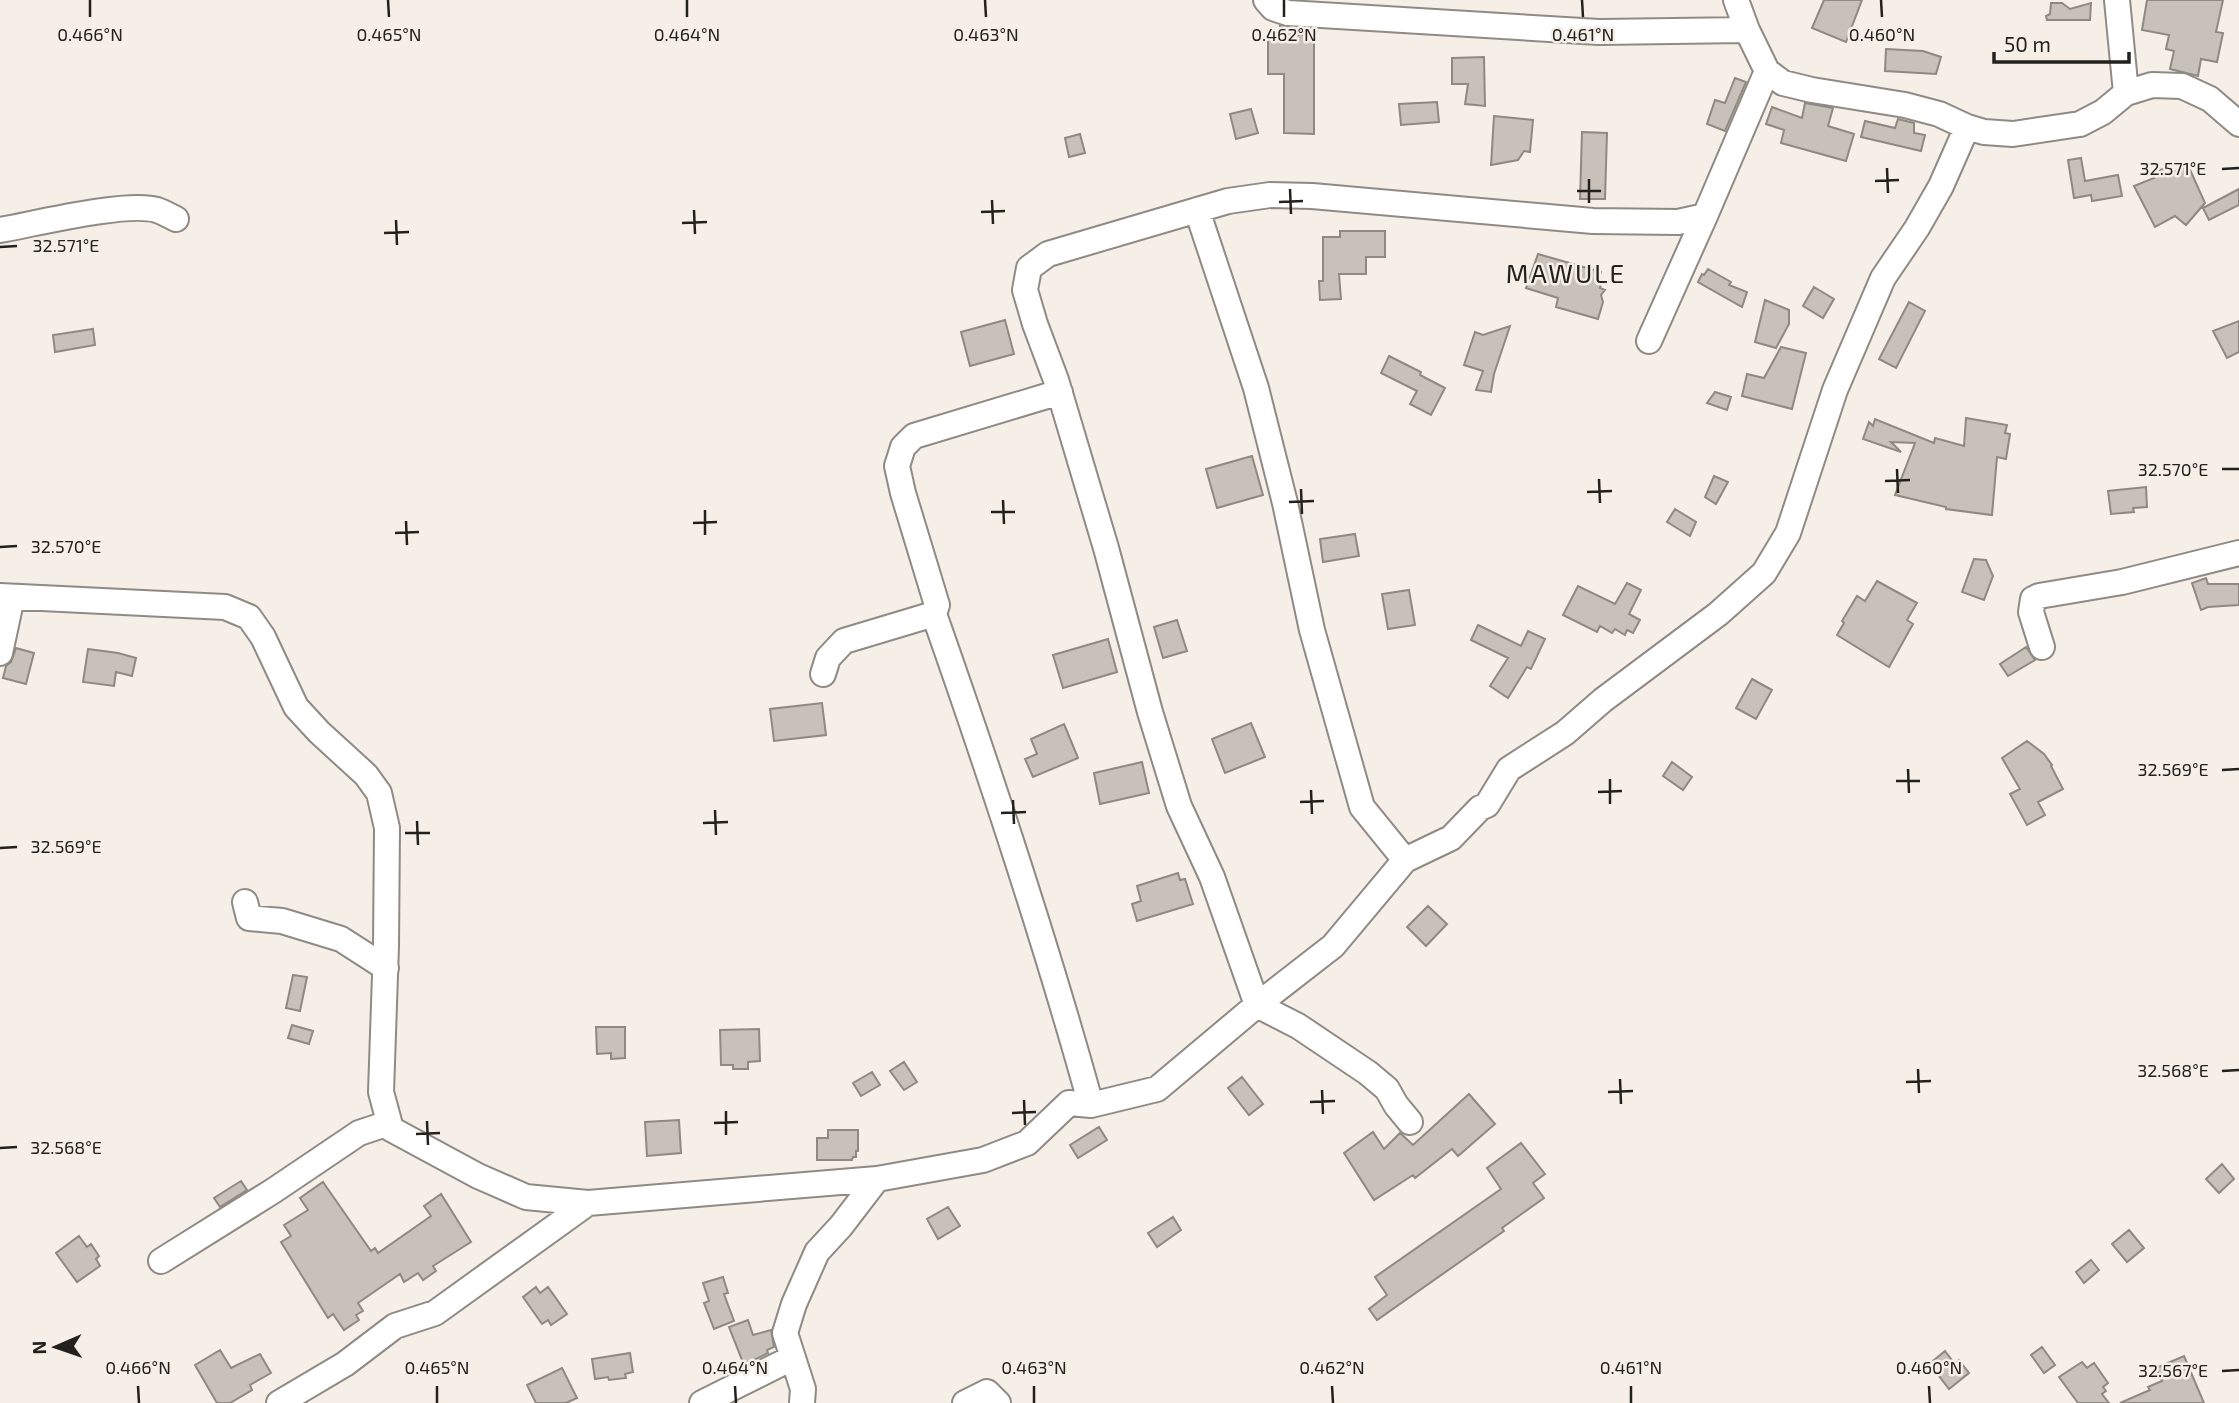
<svg xmlns="http://www.w3.org/2000/svg" width="2239" height="1403" font-family="'Exo 2',sans-serif">
<style>
.building{fill:#c7c1ba;stroke:#8e8981;stroke-width:2}
.lines{fill:none;stroke-linecap:round;stroke-linejoin:round}
.minor-casing{stroke:#8f8a83;stroke-width:28}
.minor{stroke:#fff;stroke-width:24}
.ticks{fill:none;stroke:#23211e;stroke-width:2.5}
.labels{text-anchor:middle;dominant-baseline:central;stroke-width:5;stroke-linejoin:round;paint-order:stroke}
.quarter-label{font-size:26px;letter-spacing:2px;fill:#23211e;stroke:#f5efe7}
.ticks-label{font-size:18px;text-anchor:middle;fill:#23211e;stroke:#f5efe7;stroke-width:5;stroke-linejoin:round;paint-order:stroke}
</style>
<rect width="100%" height="100%" fill="#f5efe7"/>
<path class="building" d="M1824 0H1862L1846 42 1812 28Z
M2147 0H2223L2216 32 2223 33 2217 62 2201 59 2198 76 2170 69 2174 51 2166 49 2169 35 2142 30Z
M2051 3H2062L2070 9 2091 3 2090 20H2047L2046 16 2050 14Z
M1280 26 1298 28V35H1314V134L1284 133V74H1268V33H1280Z
M1886 49 1923 51 1941 57 1936 74 1885 71Z
M1484 57 1485 106 1465 104 1468 84H1452V58Z
M1735 78 1746 82 1725 131 1707 124 1715 100 1725 103Z
M1437 102 1439 122 1401 125 1399 104Z
M1805 103 1833 108 1828 126 1854 134 1846 161 1781 143 1784 130 1766 124 1772 107 1802 118Z
M1251 109 1258 133 1236 139 1230 114Z
M1494 116 1533 120 1530 152 1524 151 1518 160 1491 165Z
M1898 119 1914 123V133L1925 135 1921 151 1861 137 1865 121 1895 128Z
M1582 132 1607 133 1605 199H1580Z
M1080 134 1085 153 1069 157 1065 138Z
M2081 158 2085 181 2118 175 2122 196 2092 201 2091 195 2074 198 2068 160Z
M2171 165 2174 172 2188 165 2205 203 2186 225 2175 216 2155 227 2134 186 2154 178 2152 174Z
M2239 189V205L2209 220 2203 208Z
M1340 231H1385V257H1366V274H1339L1341 299 1320 300 1319 281H1323V237H1340Z
M1538 254 1601 272 1599 279 1602 280 1600 288 1605 290 1601 295 1603 302 1598 319 1556 307 1558 298 1526 288Z
M1708 269 1731 282 1729 285 1747 292 1742 307 1698 282 1702 274 1704 275Z
M1814 287 1834 299 1823 318 1803 306Z
M1765 300 1789 310V324L1776 348 1755 342Z
M1909 302 1925 311 1896 368 1879 359Z
M1005 320 1014 354 970 366 961 332Z
M2239 321V352L2227 358 2213 331Z
M1510 326 1494 374 1491 392 1476 390 1483 371 1464 365 1475 332 1483 335Z
M93 329 95 345 55 352 53 335Z
M1781 347 1806 353 1792 409 1742 396 1747 374 1764 378Z
M1389 356 1421 372 1420 375 1445 388 1431 415 1410 404 1417 391 1381 373Z
M1715 392 1731 397 1727 410 1707 403Z
M1966 418 2007 425 2005 433 2010 434 2006 459 1997 457 1992 515 1946 509V507L1895 495 1915 443 1891 442 1901 452 1863 439 1869 422 1873 426 1875 419 1934 443 1935 438 1964 446Z
M1252 456 1263 495 1217 508 1206 469Z
M1714 476 1728 482 1716 504 1705 497Z
M2146 487 2147 507 2133 508 2134 512 2111 514 2108 491Z
M1675 509 1696 522 1690 536 1667 522Z
M1355 534 1359 556 1323 562 1320 539Z
M1974 559 1986 560 1993 576 1984 600 1962 592Z
M2206 578 2208 584H2239V605L2208 607 2201 610 2192 583Z
M1877 581 1917 603 1907 620 1913 624 1889 667 1837 635 1844 623 1842 621 1857 596 1865 601Z
M1627 583 1641 590 1629 614 1640 620 1633 633 1627 630 1625 635 1615 629 1612 633 1600 626 1597 632 1563 615 1578 586 1615 604Z
M1409 590 1415 625 1388 629 1382 594Z
M1177 620 1187 651 1163 658 1154 627Z
M1478 625 1521 646 1528 631 1545 639 1531 669 1527 667 1508 698 1490 686 1508 658 1471 640Z
M1108 639 1117 672 1063 688 1053 655Z
M2026 647 2035 660 2008 676 2000 664Z
M16 648 34 653 26 684 3 678 6 666 11 662Z
M88 649 118 653 136 658 132 676 116 672 114 686 83 682Z
M1752 679 1772 690 1756 719 1736 708Z
M822 703 826 735 774 741 770 709Z
M1251 723 1265 757 1225 773 1212 739Z
M1064 724 1078 758 1033 777 1025 759 1037 754 1031 739Z
M2027 741 2044 754 2052 765 2051 766 2063 789 2038 802 2045 815 2027 825 2010 794 2020 789 2002 758Z
M1142 762 1149 793 1100 804 1094 773Z
M1672 762 1692 777 1683 790 1663 776Z
M1178 873 1180 880 1185 879 1193 904 1137 921 1132 904 1141 901 1137 886Z
M1428 906 1447 924 1426 946 1407 927Z
M293 975 307 977 300 1011 286 1008Z
M292 1025 313 1031 309 1044 288 1038Z
M596 1027H625V1058L611 1059V1053L597 1054Z
M759 1029 760 1061 748 1062V1069H733V1065H721L720 1030Z
M904 1062 917 1082 904 1090 890 1071Z
M872 1072 880 1085 861 1096 853 1083Z
M1242 1077 1263 1104 1249 1115 1228 1088Z
M1469 1094 1495 1124 1458 1156 1452 1149 1415 1178 1413 1175 1374 1200 1344 1153 1373 1132 1384 1149 1400 1133 1413 1145Z
M679 1120 681 1153 647 1156 645 1122Z
M1099 1127 1107 1140 1078 1158 1070 1145Z
M828 1130H858V1151H856V1157H853L852 1160H817V1138H828Z
M1521 1143 1545 1174 1533 1183 1544 1198 1502 1228 1504 1231 1377 1320 1369 1309 1387 1295 1375 1277 1501 1189 1487 1168Z
M2222 1164 2234 1179 2219 1193 2206 1179Z
M241 1181 247 1190 220 1207 214 1198Z
M323 1182 371 1251 375 1248 378 1253 431 1216 424 1206 441 1194 471 1242 433 1266 436 1271 423 1280 418 1273 404 1282 400 1274 358 1303 363 1311 356 1315 359 1320 344 1330 333 1314 328 1318 281 1242 291 1236 284 1225 308 1210 300 1198Z
M948 1207 960 1226 938 1239 927 1219Z
M1173 1217 1181 1230 1157 1247 1148 1233Z
M2129 1230 2144 1248 2127 1262 2112 1244Z
M79 1236 87 1247 91 1244 99 1256 96 1259 100 1266 77 1282 56 1253Z
M2091 1260 2099 1270 2084 1283 2076 1272Z
M723 1277 728 1293 724 1294 734 1321 714 1329 704 1303 709 1301 703 1283Z
M536 1287 540 1293 548 1287 567 1314 551 1325 548 1320 542 1324 523 1297Z
M748 1320 753 1335 771 1330 774 1347 767 1350 768 1353 744 1365 729 1327Z
M2042 1347 2055 1365 2044 1373 2031 1355Z
M220 1350 231 1368 260 1354 271 1373 250 1385 252 1390 230 1403H217L195 1365Z
M1945 1351 1955 1364 1959 1360 1969 1373 1949 1389 1933 1368 1937 1366 1933 1361Z
M630 1353 633 1372 625 1374 626 1378 609 1380 608 1377 595 1379 592 1359Z
M2184 1356 2204 1403H2120L2150 1390 2148 1387 2162 1381 2156 1368Z
M2082 1362 2087 1368 2094 1363 2108 1383 2103 1387 2106 1391 2102 1394 2109 1403H2078L2059 1377Z
M562 1368 577 1398 566 1403H536L527 1385Z"/>
<g class="lines">
<g class="minor-casing">
<path id="minor" d="M1266 0 1273 8 1288 13 1599 32 1747 30
M1736 0 1747 30 1767 71 1783 83 1812 90 1905 105 1939 114 1967 127 1984 132 2013 134 2080 124 2103 112 2126 93 2152 85 2182 86 2210 99 2239 124
M2117 0 2126 93
M1197 210 1256 388 1285 503 1312 630 1362 807 1405 860
M0 230C34 224 127 201 157 210 163 212 170 216 176 219
M1649 341 1705 216 1767 71
M0 596 225 607 249 617 263 637 296 707 319 732 366 775 379 793 387 828 386 946 381 1092 391 1129 478 1176 526 1197 588 1203 877 1179 983 1160 1027 1143 1069 1103 1091 1105 1157 1089 1257 1005 1333 946 1405 860 1451 838 1480 808 1487 805 1509 769 1565 733 1603 700 1718 614 1764 573 1788 533 1835 390 1883 278 1917 228 1941 186 1967 127
M934 614C991 776 1045 939 1091 1105
M2042 647 2031 612 2033 599 2039 596 2122 582 2239 553
M0 653 12 597
M823 674 828 658 844 641 934 614 937 605 903 493 897 466 903 447 914 436 1060 392
M245 902 249 918 282 921 341 939 386 968
M1410 1122 1396 1105 1387 1089 1368 1073 1298 1026 1257 1005 1212 877 1179 806 1150 712 1106 548 1056 380 1035 324 1025 290 1029 268 1048 254 1228 201 1270 195 1312 196 1593 221 1678 222 1705 216
M161 1261 273 1191 359 1133 389 1123
M279 1403 345 1364 395 1326 435 1313 588 1203
M702 1403 792 1358
M802 1403 803 1389 785 1333 794 1304 817 1252 841 1226 877 1179
M965 1403 987 1392 998 1403"/>
</g>
<use href="#minor" class="minor"/>
</g>
<path class="ticks" d="M90 0V17M388 0 389 17M687 0V17M985 0 986 17M1284 0V17M1582 0 1583 17M1881 0 1882 17M1887 168 1888 193M2222 169 2239 168M1589 179V203M1875 181 1899 180M1290 189 1291 214M1577 191H1601M992 200 993 224M1279 202 1303 201M694 210 695 234M981 212 1005 211M396 220 397 245M682 223 707 222M384 233 409 232M0 247 17 246M1897 469 1898 493M2222 469H2239M1599 479 1600 503M1885 481 1910 480M1301 489 1302 514M1587 492 1612 491M1003 500 1004 524M1289 502 1314 501M705 510V535M991 512H1015M406 521 407 545M693 523 717 522M395 533 419 532M0 547 17 546M1908 769 1909 793M2222 770 2239 769M1610 779V804M1896 781H1920M1311 790 1312 814M1598 792 1622 791M1013 800 1014 824M1300 802 1324 801M715 810 716 835M1001 813 1026 812M417 821 418 845M703 823 728 822M405 833H430M0 848 17 847M1918 1069 1919 1093M2222 1071 2239 1070M1620 1079 1621 1104M1906 1082 1931 1081M1322 1090 1323 1114M1608 1092 1633 1091M1024 1100 1025 1125M1310 1102 1335 1101M726 1111V1135M1012 1113 1036 1112M427 1121 428 1145M714 1123 738 1122M416 1134 440 1133M0 1148 17 1147M2222 1371 2239 1370M138 1386 139 1403M437 1386V1403M735 1386 736 1403M1034 1386V1403M1332 1386 1333 1403M1631 1386V1403M1929 1386 1930 1403"/>
<g class="labels">
<g class="quarter-label">
<text x="1566" y="272">MAWULE</text>
</g>
</g>
<g class="ticks-label">
<text x="90" y="41">0.466°N</text>
<text x="389" y="41">0.465°N</text>
<text x="687" y="41">0.464°N</text>
<text x="986" y="41">0.463°N</text>
<text x="1284" y="41">0.462°N</text>
<text x="1583" y="41">0.461°N</text>
<text x="1882" y="41">0.460°N</text>
<text x="2173" y="175">32.571°E</text>
<text x="66" y="252">32.571°E</text>
<text x="2173" y="476">32.570°E</text>
<text x="66" y="553">32.570°E</text>
<text x="2173" y="776">32.569°E</text>
<text x="66" y="853">32.569°E</text>
<text x="2173" y="1077">32.568°E</text>
<text x="66" y="1154">32.568°E</text>
<text x="138" y="1374">0.466°N</text>
<text x="437" y="1374">0.465°N</text>
<text x="735" y="1374">0.464°N</text>
<text x="1034" y="1374">0.463°N</text>
<text x="1332" y="1374">0.462°N</text>
<text x="1631" y="1374">0.461°N</text>
<text x="1929" y="1374">0.460°N</text>
<text x="2173" y="1377">32.567°E</text>
</g>
<g transform="translate(56 1347) rotate(268)" stroke="#f5efe7" stroke-width="5" paint-order="stroke">
<path d="M0-5L12 26L0 18L-12 26Z" fill="#23211e"/>
<text y="-10" font-size="19" font-weight="bold" text-anchor="middle" fill="#23211e">N</text>
</g>
<path d="M1994 52v10h135v-10" fill="none" stroke="#23211e" stroke-width="3.5"/>
<text x="2004" y="52" font-size="21" fill="#23211e" stroke="#f5efe7" stroke-width="5" paint-order="stroke">50 m</text>
</svg>
